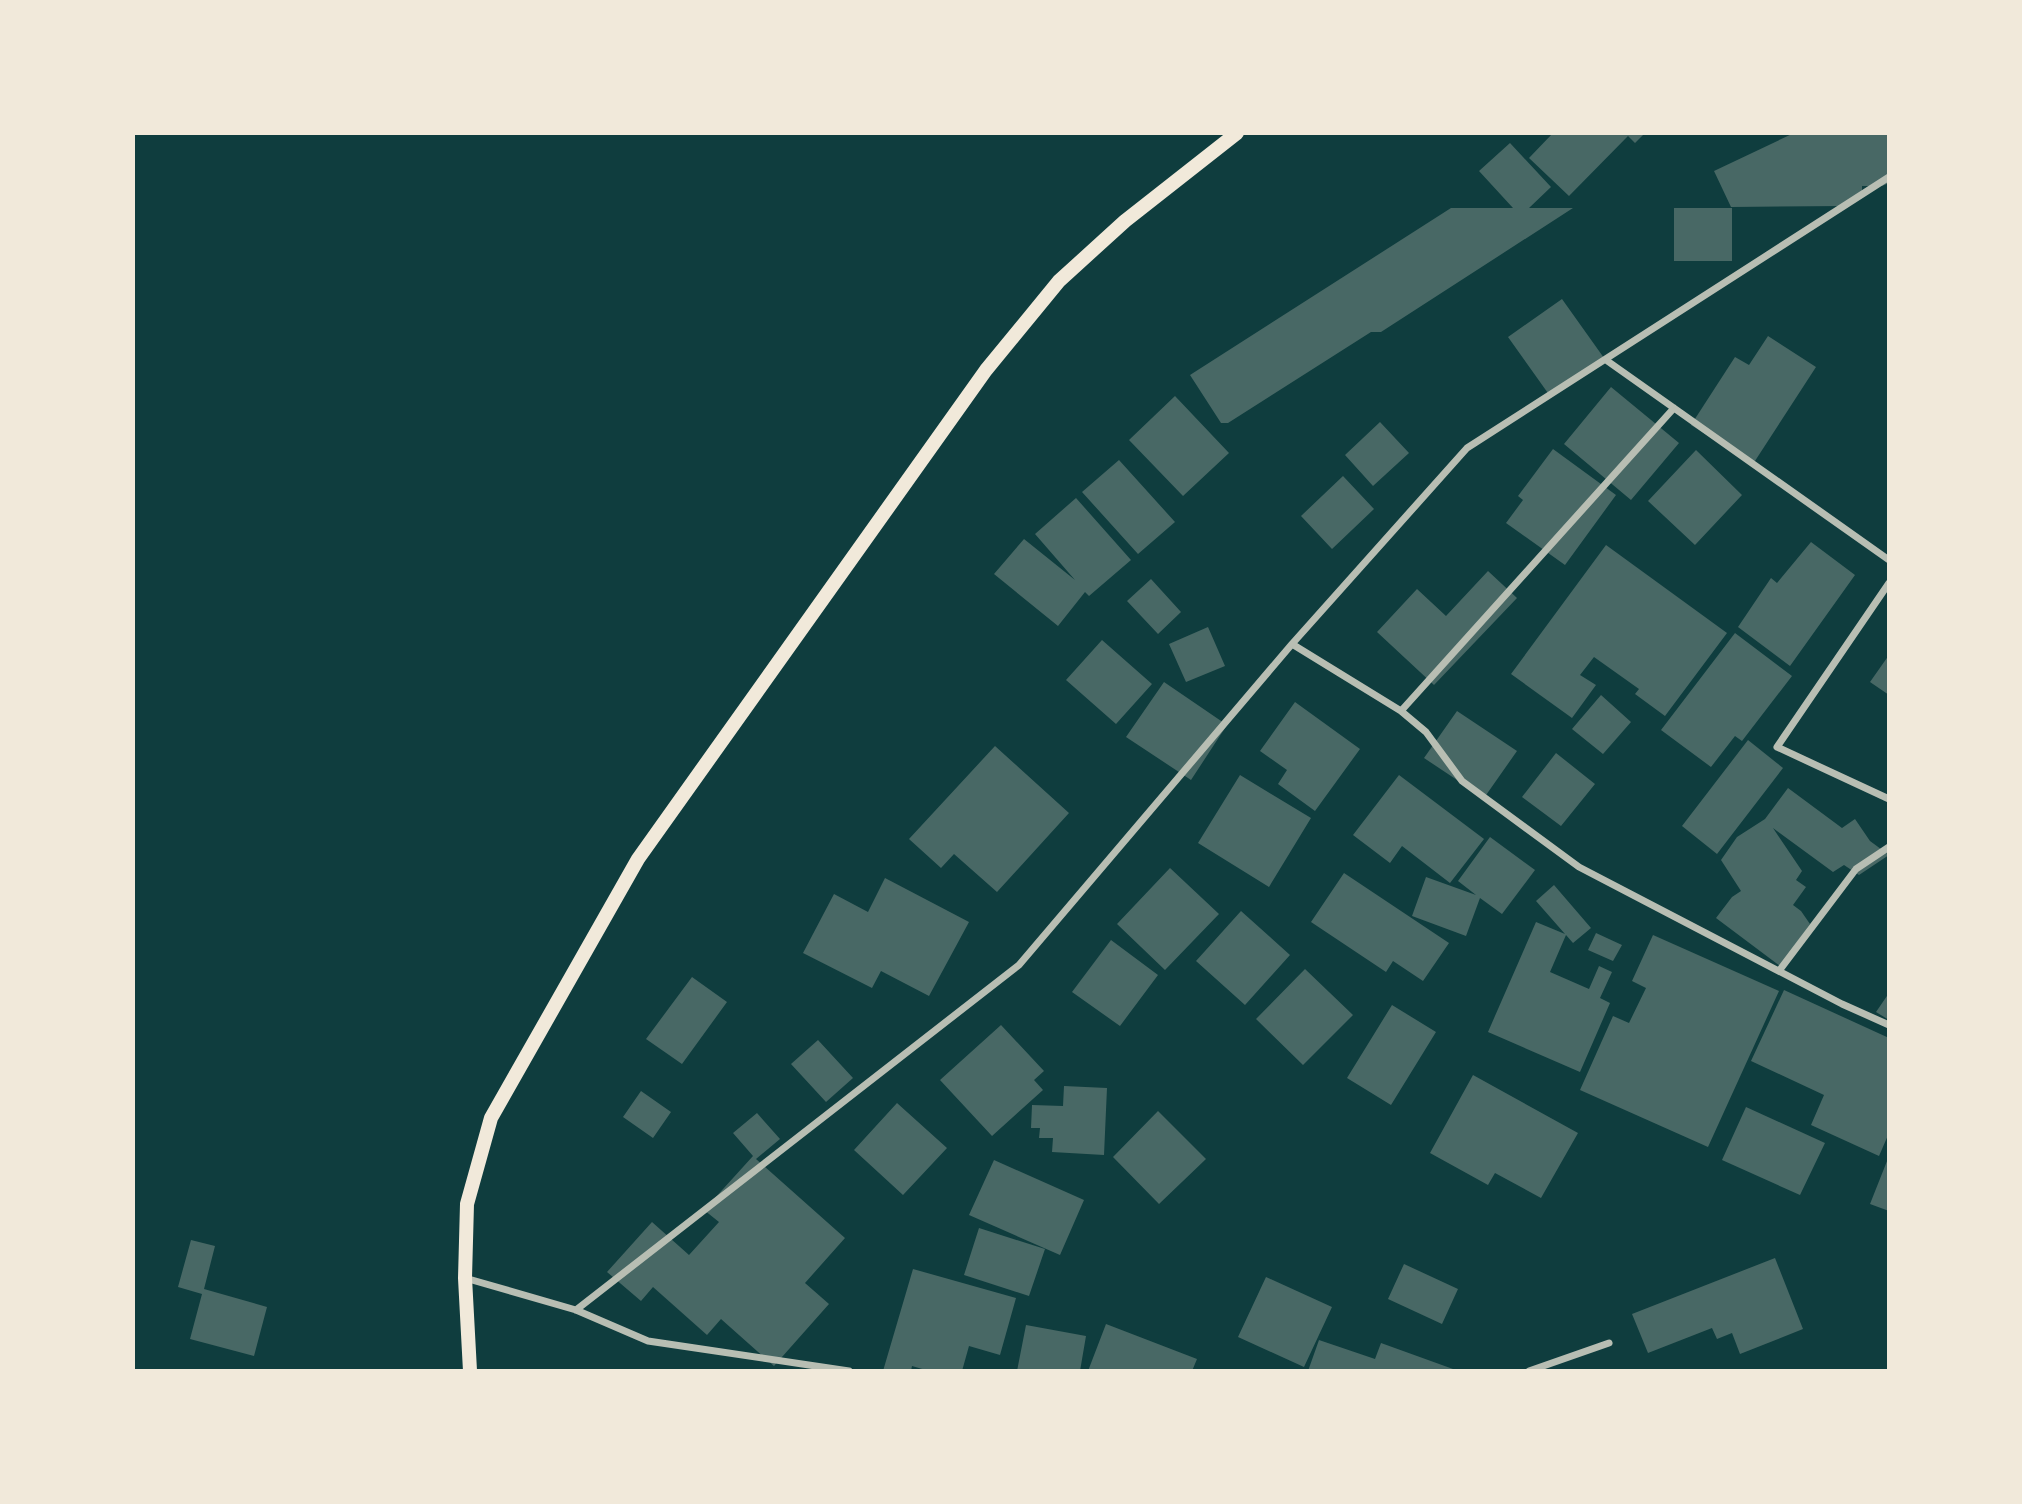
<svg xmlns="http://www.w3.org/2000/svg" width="2022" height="1504" font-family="'Crimson Pro',serif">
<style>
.building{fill:#486865}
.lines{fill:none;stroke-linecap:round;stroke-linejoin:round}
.minor{stroke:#b8beb3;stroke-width:7}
.secondary{stroke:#f1e9da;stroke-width:14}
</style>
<rect width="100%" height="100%" fill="#0f3d3e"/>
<path class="building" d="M1553 133H1645L1635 143 1628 136 1569 196 1529 158Z
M1794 133H1889V183L1882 186H1862V198L1845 206 1731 207 1714 171Z
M1510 143 1551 187 1529 208H1573L1381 332H1371L1228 423H1221L1190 375 1451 208H1513L1479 171Z
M1674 208H1732V261H1674Z
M1562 299 1604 358 1550 396 1508 337Z
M1768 336 1816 367 1753 464 1691 425 1735 357 1749 365Z
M1611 387 1679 443 1631 500 1564 444Z
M1175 396 1229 453 1183 496 1129 440Z
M1380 422 1409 453 1373 486 1345 455Z
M1553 449 1616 495 1565 565 1506 523 1523 500 1518 496Z
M1696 450 1742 495 1695 545 1648 501Z
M1119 460 1175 522 1138 554 1082 492Z
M1343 476 1374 509 1332 549 1301 516Z
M1076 498 1131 560 1089 596 1085 592 1058 626 994 574 1024 539 1075 580 1035 534Z
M1811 542 1855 575 1790 666 1738 627 1771 578 1777 583Z
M1606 545 1727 633 1665 716 1635 694 1639 689 1594 657 1580 675 1596 685 1572 718 1511 674Z
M1488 571 1517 598 1434 685 1377 632 1417 589 1446 616Z
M1151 579 1181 612 1158 634 1127 601Z
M1208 627 1225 666 1186 682 1169 644Z
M1735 633 1792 676 1742 741 1735 736 1711 767 1661 730Z
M1102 640 1152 684 1116 724 1066 680Z
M1889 655V695L1870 682Z
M1164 682 1227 725 1191 780 1126 737Z
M1601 695 1631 722 1603 754 1572 729Z
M1295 702 1360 749 1315 811 1278 784 1287 770 1260 751Z
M1457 711 1517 751 1484 798 1424 758Z
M1748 740 1783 768 1717 854 1682 826Z
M995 746 1069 813 997 892 954 854 941 868 909 839Z
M1556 753 1595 784 1561 826 1522 797Z
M1240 775 1311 818 1269 887 1198 843Z
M1399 775 1484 839 1450 883 1402 846 1390 863 1353 835Z
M1788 788 1842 828 1855 819 1870 841 1889 855 1859 875 1844 865 1833 872 1773 828 1802 871 1796 880 1806 887 1793 905 1801 911 1810 924 1780 966 1716 918 1732 897 1741 891 1721 860 1737 837 1765 819Z
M1490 837 1535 870 1502 914 1480 898 1466 936 1412 916 1426 877 1476 895 1458 881Z
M1170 868 1219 914 1165 970 1117 924Z
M1344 873 1449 943 1423 981 1393 961 1386 972 1311 922Z
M885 878 969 922 929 996 881 971 872 988 803 953 834 894 868 912Z
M1554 885 1591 928 1573 943 1566 935 1550 972 1589 989 1599 966 1612 972 1600 998 1610 1003 1580 1072 1488 1032 1536 922 1565 934 1536 901Z
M1241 911 1290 955 1245 1005 1196 961Z
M1596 933 1622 945 1613 961 1588 950Z
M1653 935 1779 991 1708 1147 1580 1090 1613 1016 1629 1023 1646 988 1632 981Z
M1111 940 1158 975 1120 1026 1072 992Z
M1305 969 1353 1015 1303 1065 1256 1019Z
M692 977 727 1002 682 1064 646 1039Z
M1784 990 1889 1038V1133L1879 1156 1811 1125 1824 1095 1751 1061Z
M1889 993V1020L1876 1012Z
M1392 1005 1436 1032 1391 1105 1347 1078Z
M1001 1025 1044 1071 1034 1080 1043 1090 992 1136 940 1080Z
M818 1040 853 1078 826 1102 791 1064Z
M1473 1075 1578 1133 1541 1198 1495 1173 1488 1185 1430 1153Z
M1064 1086 1107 1088 1104 1155 1052 1152 1053 1138H1039L1040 1128H1031L1032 1105 1063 1106Z
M641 1091 671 1112 653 1138 623 1117Z
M897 1103 947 1148 903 1195 854 1150Z
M1746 1107 1825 1143 1800 1195 1722 1160Z
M1158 1111 1206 1159 1159 1204 1113 1157Z
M757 1113 780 1139 756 1159 845 1238 805 1283 829 1304 774 1366 721 1319 707 1335 653 1287 641 1301 607 1272 652 1222 689 1255 719 1222 704 1210 753 1156 733 1133Z
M1889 1156V1211L1870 1204Z
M994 1160 1084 1200 1060 1255 969 1215Z
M979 1228 1045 1249 1029 1296 964 1275Z
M191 1240 215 1246 204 1289 267 1307 254 1356 190 1339 202 1294 178 1287Z
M1775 1258 1803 1329 1740 1354 1732 1333 1717 1339 1712 1328 1648 1353 1632 1314Z
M1404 1264 1458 1289 1442 1324 1388 1299Z
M913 1269 1016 1298 1000 1355 969 1346 962 1371H929L912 1366 911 1371H883Z
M1266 1277 1332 1307 1304 1367 1238 1337Z
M1106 1324 1197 1359 1192 1371H1088Z
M1026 1325 1086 1336 1080 1371H1017Z
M1319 1340 1375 1359 1381 1343 1453 1369 1452 1371H1308Z"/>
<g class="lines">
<path class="minor" d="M1606 360 1889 560
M1889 583 1777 747 1889 799
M1292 644 1401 711 1426 732 1462 781 1579 867 1842 1004 1889 1025
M1401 711 1674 408
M1779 971 1856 869 1889 847
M465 1278 576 1310 648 1341 849 1371
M576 1310 1019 965 1292 644 1467 448 1889 177
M1529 1371 1609 1343"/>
<path class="secondary" d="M470 1371 465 1278 467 1204 491 1118 638 859 986 370 1059 281 1125 221 1237 133"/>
</g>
<rect width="2022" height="1504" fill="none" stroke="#f1e9da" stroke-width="270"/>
</svg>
